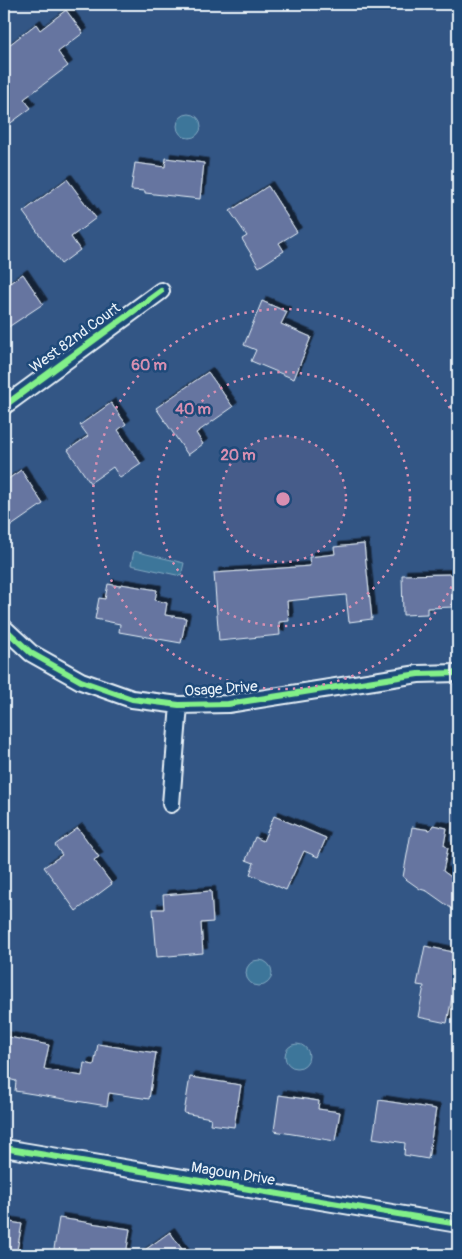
<svg xmlns="http://www.w3.org/2000/svg" width="462" height="1259" font-family="Pangolin,sans-serif">
<style>
.water{fill:#3e769a;stroke:#82a7c0}
.building{fill:#6674a0;stroke:#e8f1f8;filter:url(#shadow)}
.lines{fill:none;stroke-linecap:round;stroke-linejoin:round}
.minor-casing{stroke:#e8f1f8;stroke-width:20}
.minor{stroke:#1f4a7a;stroke-width:16}
.cycleway-casing{stroke:#1f4a7a;stroke-width:9}
.cycleway{stroke:#82f089;stroke-width:6}
.ring{fill:none;stroke:#d78fb1;stroke-width:2.5;stroke-dasharray:2.5 5}
.labels{text-anchor:middle;dominant-baseline:central;stroke-width:5;stroke-linejoin:round;paint-order:stroke}
.street-label{font-size:15px;fill:#e8f1f8;stroke:#1f4a7a}
.centre{fill:#d78fb1;stroke:#1f4a7a;stroke-width:2.5}
.ring-label{font-size:15px;text-anchor:middle;font-weight:bold;fill:#d78fb1;stroke:#1f4a7a;stroke-width:5;stroke-linejoin:round;paint-order:stroke}
</style>
<defs>
<filter id="shadow"><feDropShadow dx="4.5" dy="-4.5" stdDeviation="0" flood-color="#0009"/></filter>
</defs>
<rect width="100%" height="100%" fill="#335685"/>
<filter id="ink" filterUnits="userSpaceOnUse"><feTurbulence type="fractalNoise" baseFrequency=".02" numOctaves="2"/><feDisplacementMap in="SourceGraphic" scale="10" xChannelSelector="R" yChannelSelector="G"/><feConvolveMatrix kernelMatrix="1 2 1 2 8 2 1 2 1" color-interpolation-filters="sRGB"/></filter>
<g filter="url(#ink)">
<path class="water" d="M177 126a12 12 0 1 1 24 0a12 12 0 1 1-24 0Z
M134 551 184 563 181 576 131 565Z
M246 973a13 13 0 1 1 26 0a13 13 0 1 1-26 0Z
M285 1056a12 12 0 1 1 24 0a12 12 0 1 1-24 0Z"/>
<path class="building" d="M66 10 83 33 58 52 68 66 24 99 31 108 4 128V49L36 24 40 30Z
M166 158 204 163 200 199 145 193V191L131 190 135 163 165 167Z
M67 179 96 218 71 237 80 250 61 264 23 212Z
M268 186 297 232 279 243 284 251 259 267 242 239 247 236 230 211Z
M23 274 43 304 4 330V287Z
M262 301 287 312 281 324 311 337 294 379 251 361 256 350 244 345Z
M208 372 233 407 196 433 203 444 188 455 156 408Z
M111 403 126 424 118 430 141 464 120 478 113 467 90 483 68 450 88 436 80 425Z
M21 470 43 504 4 531V482Z
M364 544 372 619 349 622 346 595 287 601 289 621 279 622 280 635 219 641 214 573 310 566 309 557 335 554 334 547Z
M452 574 453 607 427 608V614L403 615 402 575Z
M108 584 120 586 121 584 157 590 155 600 167 603 165 615 186 618 181 643 119 632 120 624 95 619 99 598 105 599Z
M274 816 326 838 318 857 304 851 286 890 250 874 254 863 246 860 255 837 263 841Z
M433 825 447 828 444 845 448 848 443 871 458 882V913L427 891 420 889 403 877 412 827 430 830Z
M78 828 99 857 94 860 112 884 76 911 44 867 62 855 55 845Z
M211 891 213 922 201 923 203 953 157 957 153 909H164L163 895Z
M425 946 458 953V966L447 1023 418 1017 424 986 417 985Z
M4 1036 49 1045 44 1069 82 1076 84 1063 94 1065 98 1044 156 1053 149 1099 109 1093 107 1106 15 1091 16 1081 4 1078Z
M190 1077 241 1085 234 1127 210 1124 211 1118 184 1113Z
M279 1095 319 1101 318 1109 340 1112 335 1141 274 1131Z
M379 1100 436 1109 428 1159 404 1155 405 1143 373 1138Z
M59 1218 130 1229 126 1255H53Z
M4 1221 22 1224 16 1255H4Z
M170 1232 186 1255H138Z"/>
<g class="lines">
<g class="minor-casing">
<path id="minor" d="M4 406 161 291
M4 628 31 653 81 681 132 699 179 705 228 704 418 674 458 673
M171 804 179 705
M4 1148 458 1224"/>
</g>
<use href="#minor" class="minor"/>
<g class="cycleway-casing">
<path id="cycleway" d="M4 406 161 291
M4 628 31 653 81 681 132 699 179 705 228 704 418 674 458 673
M4 1148 458 1224"/>
</g>
<use href="#cycleway" class="cycleway"/>
</g>
</g>
<circle cx="283" cy="499" r="63" fill="#d78fb1" fill-opacity=".12"/>
<g class="ring">
<circle cx="283" cy="499" r="63"/>
<circle cx="283" cy="499" r="127"/>
<path d="M458 573A190 190 0 1 1 458 425"/>
</g>
<g class="labels">
<g class="street-label">
<text transform="translate(75 338) rotate(-36)">West 82nd Court</text>
<text transform="translate(221 689) rotate(-4)">Osage Drive</text>
<text transform="translate(233 1174) rotate(9)">Magoun Drive</text>
</g>
</g>
<circle cx="283" cy="499" r="8" class="centre"/>
<g class="ring-label">
<text x="149" y="370">60 m</text>
<text x="193" y="414">40 m</text>
<text x="238" y="460">20 m</text>
</g>
<rect width="462" height="1259" fill="none" stroke="#1f4a7a" stroke-width="20"/>
<rect x="10" y="10" width="442" height="1239" fill="none" stroke="#e8f1f8" stroke-width="2" filter="url(#ink)"/>
</svg>
